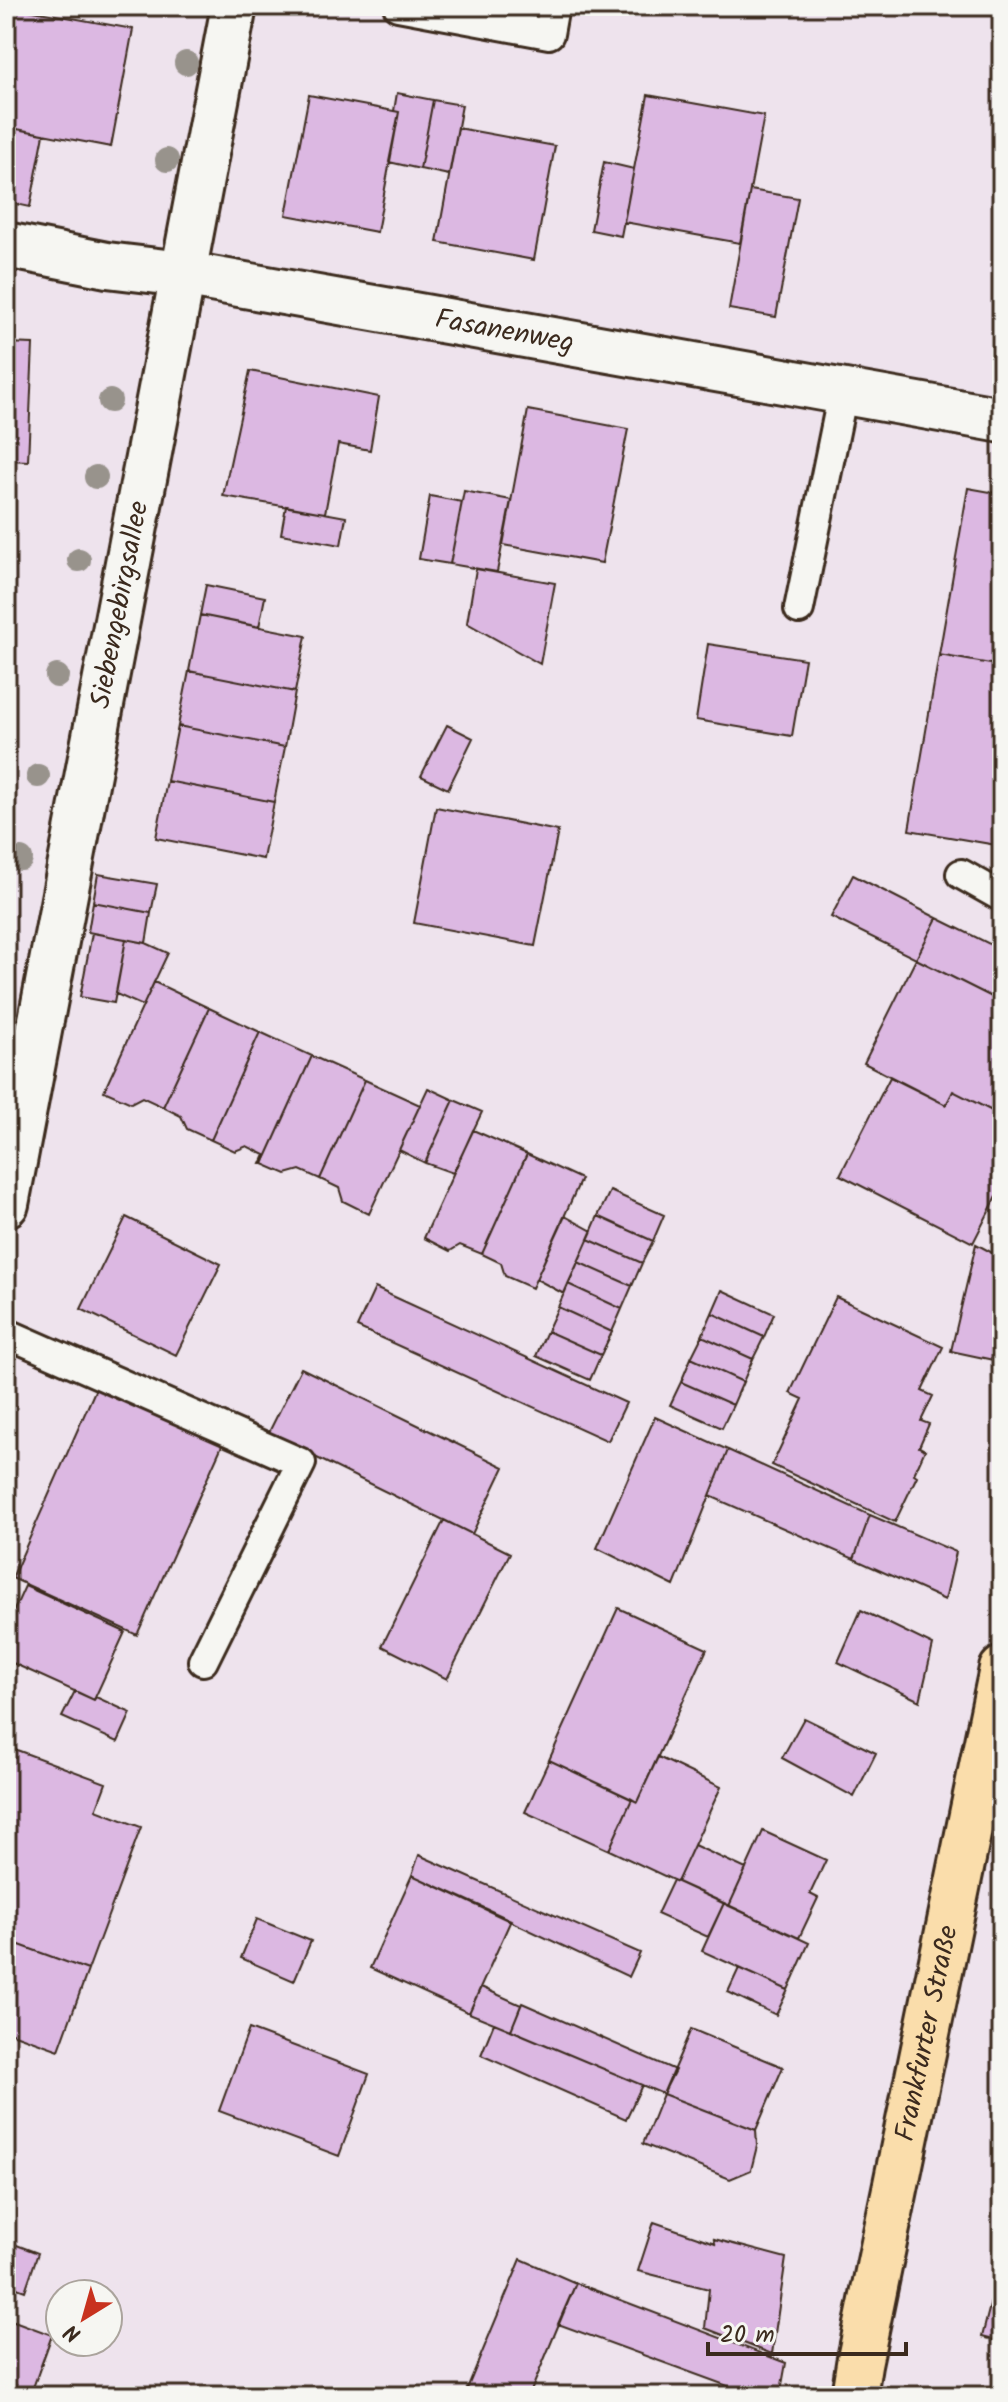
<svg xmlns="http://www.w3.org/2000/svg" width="1008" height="2402" font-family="Kalam,sans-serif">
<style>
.building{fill:#dcb8e2;stroke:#3b2a1e;stroke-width:2}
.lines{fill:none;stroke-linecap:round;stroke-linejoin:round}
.service-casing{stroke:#3b2a1e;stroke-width:34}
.minor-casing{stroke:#3b2a1e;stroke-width:50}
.primary-casing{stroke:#3b2a1e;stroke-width:50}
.service{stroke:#f6f6f2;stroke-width:28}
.minor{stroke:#f6f6f2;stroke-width:44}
.primary{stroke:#faddab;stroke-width:44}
.tree{fill:#98938c}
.labels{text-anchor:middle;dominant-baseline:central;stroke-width:6;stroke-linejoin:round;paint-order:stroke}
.street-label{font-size:28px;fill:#3b2a1e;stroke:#f6f6f2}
</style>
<rect width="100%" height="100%" fill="#eee3ed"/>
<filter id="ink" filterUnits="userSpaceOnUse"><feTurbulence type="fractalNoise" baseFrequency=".0125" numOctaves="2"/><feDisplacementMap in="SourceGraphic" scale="16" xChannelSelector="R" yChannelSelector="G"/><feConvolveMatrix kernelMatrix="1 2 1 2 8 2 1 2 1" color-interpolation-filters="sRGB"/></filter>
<g filter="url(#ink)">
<path class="building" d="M6 6 133 29 111 147 6 127Z
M397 93 433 100 420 169 389 162 399 112 394 111Z
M309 95 399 112 377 232 286 215Z
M648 95 764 116 740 243 624 222Z
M433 100 462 105 449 175 420 169Z
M6 127 44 134 30 207 6 202Z
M458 128 555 146 534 260 437 242Z
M604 162 634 169 621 236 591 230Z
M750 190 798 198 776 317 729 309Z
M6 343 33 344 28 461 6 460Z
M250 371 379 397 370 450 338 444 325 513 223 496Z
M528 410 628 429 602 563 503 545Z
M968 488 1002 494V666L939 655Z
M464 491 511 500 497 572 450 564Z
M430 496 462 502 450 564 419 559Z
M286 506 346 517 341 545 281 534Z
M476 569 555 583 540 664 467 623Z
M206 585 265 597 259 627 200 615Z
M200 615 306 636 295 692 189 671Z
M708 644 805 659 792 736 696 720Z
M939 655 1002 666V846L909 830Z
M189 671 295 692 285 747 178 726Z
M447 725 473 738 448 789 421 776Z
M178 726 285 747 274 802 167 781Z
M167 781 274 802 263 859 156 838Z
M436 807 558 831 535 946 414 923Z
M98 874 157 884 151 913 93 902Z
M853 875 937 918 916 959 831 917Z
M93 902 151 913 146 943 88 932Z
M937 918 1002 950V1002L916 959Z
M92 933 126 939 114 1003 80 997Z
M126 939 146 943 168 953 143 1006 116 994Z
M916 959 1002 1002V1116L953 1091 946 1105 864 1063Z
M154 982 209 1008 163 1107 142 1097 131 1103 104 1091Z
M209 1008 260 1032 211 1140 187 1129 181 1116 163 1107Z
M260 1032 312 1056 263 1164H261L265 1155 247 1146 235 1151 211 1140Z
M312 1056 365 1080 320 1179 300 1170 286 1174 263 1164Z
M890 1077 946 1105 953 1091 1002 1116V1186L973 1243 840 1175Z
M365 1080 420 1105 369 1214 343 1201 339 1188 320 1179Z
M428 1088 454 1100 425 1163 399 1150Z
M454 1100 482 1112 453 1173 425 1163Z
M473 1130 527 1154 482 1254 460 1245 450 1251 424 1238Z
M527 1154 581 1179 532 1288 505 1276 501 1263 482 1254Z
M610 1191 664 1215 653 1241 598 1216Z
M565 1216 592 1231 564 1294 536 1279Z
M598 1216 653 1241 642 1263 588 1239Z
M126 1217 221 1264 176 1355 81 1309Z
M588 1239 642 1263 632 1286 578 1262Z
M976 1244 1002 1258V1340L998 1361 951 1351Z
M578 1262 632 1286 622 1309 568 1284Z
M568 1284 622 1309 612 1332 558 1307Z
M375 1288 626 1403 608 1441 357 1327Z
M722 1290 774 1314 764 1337 712 1313Z
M836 1297 943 1347 922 1391 933 1396 921 1421 929 1424 919 1447 925 1450 914 1474 917 1476 895 1522 772 1465 803 1399 790 1393Z
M558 1307 612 1332 601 1355 547 1331Z
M712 1313 764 1337 753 1359 702 1336Z
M547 1331 601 1355 590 1380 536 1356Z
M702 1336 753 1359 743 1382 691 1358Z
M691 1358 743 1382 733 1405 681 1382Z
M301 1368 504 1467 472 1534 268 1434Z
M681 1382 733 1405 722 1428 670 1405Z
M97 1386 224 1441 137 1635 12 1578Z
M655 1417 728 1450 674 1586 597 1548Z
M728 1450 870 1515 854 1559 710 1496Z
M870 1515 956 1552 945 1600 854 1559Z
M444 1520 510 1553 447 1679 382 1646Z
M25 1586 125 1632 94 1700 6 1660V1628Z
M618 1608 707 1649 637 1802 549 1760Z
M861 1610 933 1645 920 1701 838 1662Z
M75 1691 94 1700 96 1697 131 1713 118 1742 62 1717Z
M804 1718 876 1753 854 1797 782 1758Z
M6 1746 106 1783 96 1810 141 1827 88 1970 6 1940Z
M658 1757 721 1787 677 1882 609 1850 632 1799 637 1802Z
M549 1760 632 1799 609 1850 525 1812Z
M763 1831 826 1860 810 1894 818 1898 799 1938 729 1906Z
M694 1845 746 1869 729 1906 677 1882Z
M419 1855 640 1953 629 1977 412 1875Z
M412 1875 511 1920 469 2013 370 1968Z
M673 1880 724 1903 708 1937 657 1914Z
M724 1903 809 1943 788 1990 702 1951Z
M257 1919 311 1941 294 1981 241 1958Z
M6 1940 88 1970 59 2050 6 2031Z
M739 1968 788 1990 776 2015 728 1992Z
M481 1987 521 2005 511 2030 469 2013Z
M522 2003 675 2070 663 2094 511 2030Z
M494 2023 642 2085 626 2119 481 2055Z
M249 2029 369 2074 339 2156 219 2111Z
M691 2029 783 2067 756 2130 663 2094Z
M663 2094 756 2130 757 2146 751 2170 730 2179 643 2144Z
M654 2222 715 2243 714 2239 786 2258 772 2354 705 2328 709 2289 638 2271Z
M6 2241 38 2253 25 2291 6 2284Z
M1002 2258V2342L982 2337Z
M521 2259 576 2283 529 2396H464Z
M576 2283 786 2363 780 2396H755L558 2324Z
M6 2318 52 2335 30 2396H6Z"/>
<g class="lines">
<g class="service-casing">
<path id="service" d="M398 6 549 34 554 6
M799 609 843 392
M961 874 1002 897
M6 1333 301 1463 203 1661"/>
</g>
<g class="minor-casing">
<g id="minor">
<path id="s1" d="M6 245 107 265 183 274 1002 420"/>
<path id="s2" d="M6 1204 234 6"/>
</g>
</g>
<g class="primary-casing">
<g id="primary">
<path id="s3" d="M854 2396 859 2364 1002 1669"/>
</g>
</g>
<use href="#service" class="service"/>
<use href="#minor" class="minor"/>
<use href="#primary" class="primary"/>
</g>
<g class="tree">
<circle cx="186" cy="63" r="12"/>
<circle cx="167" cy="160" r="12"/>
<circle cx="110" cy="401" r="12"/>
<circle cx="96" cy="477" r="12"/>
<circle cx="79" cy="560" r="12"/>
<circle cx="57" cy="676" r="12"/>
<circle cx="38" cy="776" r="12"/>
<circle cx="21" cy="859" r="12"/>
</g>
</g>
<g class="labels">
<g class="street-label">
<text stroke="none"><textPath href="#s1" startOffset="506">Fasanenweg</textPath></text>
<text stroke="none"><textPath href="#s2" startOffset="610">Siebengebirgsallee</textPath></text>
<text stroke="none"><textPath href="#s3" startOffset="370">Frankfurter Straße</textPath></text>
</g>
</g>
<rect width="1008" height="2402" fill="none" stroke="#f6f6f2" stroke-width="32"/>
<rect x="16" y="16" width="976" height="2370" fill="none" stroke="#3b2a1e" stroke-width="3" filter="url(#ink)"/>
<g transform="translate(84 2318) rotate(217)"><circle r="38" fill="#f6f6f2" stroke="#aba49d" stroke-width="2"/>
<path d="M0-6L14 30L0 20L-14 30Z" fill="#c8321e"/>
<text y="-12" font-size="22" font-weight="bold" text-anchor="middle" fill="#3b2a1e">N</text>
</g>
<path d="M708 2342v12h198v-12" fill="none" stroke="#3b2a1e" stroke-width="4"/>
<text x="720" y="2342" font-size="24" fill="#3b2a1e" stroke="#f6f6f2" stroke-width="6" paint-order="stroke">20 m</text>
</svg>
